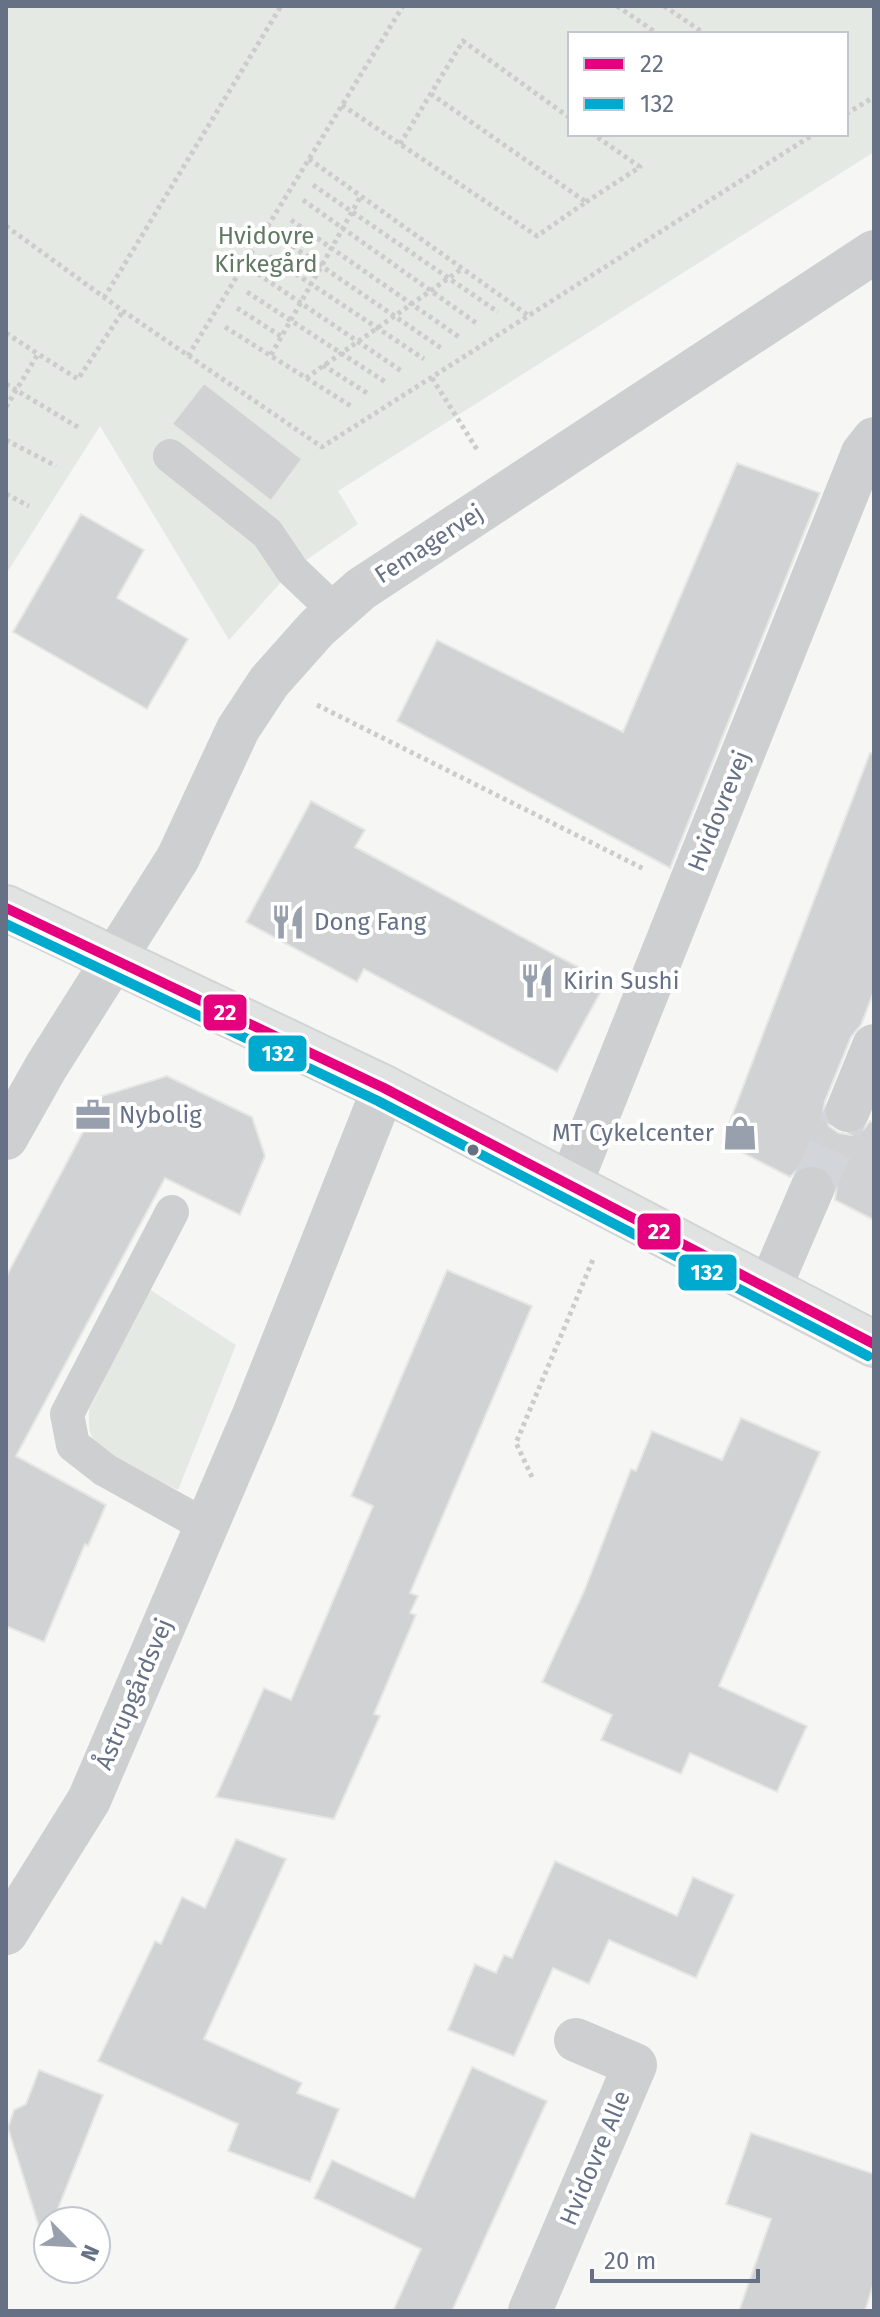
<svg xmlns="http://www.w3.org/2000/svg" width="880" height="2317" font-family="'Fira Sans',sans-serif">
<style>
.green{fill:#e5e9e4;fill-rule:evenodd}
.building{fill:#d1d2d3;stroke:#e6e6e5;stroke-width:2}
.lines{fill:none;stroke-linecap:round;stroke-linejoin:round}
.street-tunnel{stroke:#d2d5d9;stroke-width:44;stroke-dasharray:44 22;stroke-linecap:butt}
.secondary-casing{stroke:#d3d4d5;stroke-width:48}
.path{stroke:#cccccd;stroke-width:5;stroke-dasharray:4 4;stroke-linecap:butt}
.lane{stroke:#cecfd0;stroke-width:34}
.street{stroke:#cecfd0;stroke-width:44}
.secondary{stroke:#e1e2e2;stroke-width:44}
.bus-1-casing{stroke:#fff;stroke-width:16}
.bus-2-casing{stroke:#fff;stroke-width:16}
.bus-1{stroke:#e5007d;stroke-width:10}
.bus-2{stroke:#00a9ce;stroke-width:10}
.bus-dot{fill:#667186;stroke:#fff;stroke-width:3}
.labels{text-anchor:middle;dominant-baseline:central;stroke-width:8;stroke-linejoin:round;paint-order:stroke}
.park-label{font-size:24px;fill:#617862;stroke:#fff}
.street-label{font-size:24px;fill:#667186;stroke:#fff}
.poi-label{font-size:24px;fill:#667186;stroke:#fff;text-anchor:start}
.line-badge{stroke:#fff;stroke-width:3}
.badge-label{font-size:22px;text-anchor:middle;font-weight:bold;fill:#fff}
</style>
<rect width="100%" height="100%" fill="#f6f6f5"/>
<path class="green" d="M6 6H874V152L338 491 358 524 292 570 229 640 100 426 6 574ZM570 34H846V134H570Z
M149 1289 236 1345 178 1490C157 1479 99 1456 91 1435 88 1427 89 1418 89 1410Z"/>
<path class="building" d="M204 383 302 459 271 501 172 424Z
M737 463 820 493 670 868 397 721 437 640 623 732Z
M81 514 144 550 117 598 188 639 147 709 13 632Z
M870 753 874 754V991L861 1025 851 1037 825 1101 823 1113 829 1126 839 1133 852 1135 863 1130 870 1121 874 1123V1220L835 1200 837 1185 831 1173 823 1166 808 1164 798 1169 790 1177 722 1142Z
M311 801 365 830 355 847 606 982 557 1072 364 969 357 982 246 922Z
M167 1076 252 1117 265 1156 240 1215 165 1178 16 1456 106 1505 88 1546 85 1544 44 1642 6 1626V1277L102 1096Z
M447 1270 532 1306 410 1593 418 1596 410 1613 416 1615 374 1714 380 1716 334 1819 216 1797 264 1688 291 1700 373 1506 351 1496Z
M741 1418 820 1452 719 1686 807 1726 777 1792 690 1753 681 1774 601 1740 612 1715 542 1682 585 1589 631 1469 636 1471 652 1431 722 1460Z
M236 1839 286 1859 204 2039 302 2083 297 2093 339 2109 310 2182 228 2151 238 2124 98 2061 155 1941 161 1944 182 1897 205 1908Z
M555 1861 677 1916 693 1877 734 1895 696 1978 609 1940 589 1984 553 1968 514 2056 448 2030 475 1964 496 1973 504 1955 512 1958Z
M472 2067 547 2101 452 2311H393L421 2249 314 2198 332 2160 414 2198Z
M39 2070 103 2095 53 2221H48V2233L44 2243 8 2128 14 2110 26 2104Z
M751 2133 874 2174V2282L865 2311H739L771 2219 726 2204Z"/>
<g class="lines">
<path class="street-tunnel" d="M812 1189 848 1110"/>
<g class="secondary-casing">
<path id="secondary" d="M6 908 384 1088 874 1344"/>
</g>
<path class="path" d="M617 6 658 34
M664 6 705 34
M342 105 537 236 586 202 431 94
M846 114 874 97
M400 144 463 41 570 118
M309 159 529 316
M313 185 498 312
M303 200 479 325
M586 202 640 167 593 134
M291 220 459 337
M6 226 123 311 322 447 814 134
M279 237 441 348
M269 256 424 359
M258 274 403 372
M247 292 387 383
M104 298 281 6
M237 308 282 337
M225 327 351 406
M6 333 38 354
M271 355 361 196
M188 356 403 6
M323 365 370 395
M306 378 463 268
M432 378 478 451
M6 384 81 429
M6 407 38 354 78 379 123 311
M6 440 56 466
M6 494 29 506
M317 705 644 869
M532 1477 516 1443 594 1257"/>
<path class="lane" d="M170 456 267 533 292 570 335 611
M172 1212 67 1414 73 1445 105 1470 206 1526"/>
<path class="street" d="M848 1110 874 1046
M6 1138 46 1067 178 858 238 729 269 682 317 628 361 589 874 252
M570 1185 863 453 874 439
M769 1289 812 1189
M6 1933 89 1800 254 1415 384 1088
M530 2311 635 2065 576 2040"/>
<use href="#secondary" class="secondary"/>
<g class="bus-1-casing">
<path id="bus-1" d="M6 908 384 1088 874 1344"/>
</g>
<g class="bus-2-casing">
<path id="bus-2" d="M6 924 378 1101 868 1356"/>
</g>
<use href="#bus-1" class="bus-1"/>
<use href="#bus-2" class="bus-2"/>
</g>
<defs>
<g id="restaurant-bare" transform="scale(2.76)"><path d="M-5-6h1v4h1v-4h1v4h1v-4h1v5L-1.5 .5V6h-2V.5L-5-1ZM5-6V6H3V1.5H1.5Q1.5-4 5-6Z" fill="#98a0ad" stroke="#fff" stroke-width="2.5" paint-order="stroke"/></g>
<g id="office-bare" transform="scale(2.76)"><path d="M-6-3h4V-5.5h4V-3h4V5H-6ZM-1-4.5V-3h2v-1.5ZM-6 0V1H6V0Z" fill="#98a0ad" stroke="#fff" stroke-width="2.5" paint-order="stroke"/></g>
<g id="shop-bare" transform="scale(2.76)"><path d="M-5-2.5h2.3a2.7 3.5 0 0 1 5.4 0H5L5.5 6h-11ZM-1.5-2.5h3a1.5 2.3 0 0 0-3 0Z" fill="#98a0ad" stroke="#fff" stroke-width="2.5" paint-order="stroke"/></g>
</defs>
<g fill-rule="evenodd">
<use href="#restaurant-bare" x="288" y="922"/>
<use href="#restaurant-bare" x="537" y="981"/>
<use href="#office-bare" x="93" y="1115"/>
<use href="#shop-bare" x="740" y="1133"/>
</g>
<circle class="bus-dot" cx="473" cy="1150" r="7"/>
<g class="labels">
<g class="park-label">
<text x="266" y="236">Hvidovre<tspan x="266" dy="28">Kirkegård</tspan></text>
</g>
<g class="street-label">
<text transform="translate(429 544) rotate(-33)">Femagervej</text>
<text transform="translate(719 811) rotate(-68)">Hvidovrevej</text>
<text transform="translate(134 1694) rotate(-67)">Åstrupgårdsvej</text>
<text transform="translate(595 2158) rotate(-67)">Hvidovre Alle</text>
</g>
<g class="poi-label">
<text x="314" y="922">Dong Fang</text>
<text x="563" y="981">Kirin Sushi</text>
<text x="119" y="1115">Nybolig</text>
<text x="714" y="1133" text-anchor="end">MT Cykelcenter</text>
</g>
</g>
<g class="line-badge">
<rect x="202" y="993" width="46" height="39" rx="8" fill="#e5007d"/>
<rect x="247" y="1034" width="61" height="39" rx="8" fill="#00a9ce"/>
<rect x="636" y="1212" width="46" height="39" rx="8" fill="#e5007d"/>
<rect x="677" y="1253" width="61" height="39" rx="8" fill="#00a9ce"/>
</g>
<g class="badge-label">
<text x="225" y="1020">22</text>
<text x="278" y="1061">132</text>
<text x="659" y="1239">22</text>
<text x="707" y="1280">132</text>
</g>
<rect width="880" height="2317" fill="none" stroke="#667186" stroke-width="16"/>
<rect x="568" y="32" width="280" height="104" fill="#ffffff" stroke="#c2c6cf" stroke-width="2"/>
<rect x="584" y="58" width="40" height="12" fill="#e5007d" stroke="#c2c6cf" stroke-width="2"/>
<text x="640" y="72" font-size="24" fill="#667186">22</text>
<rect x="584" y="98" width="40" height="12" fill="#00a9ce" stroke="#c2c6cf" stroke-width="2"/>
<text x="640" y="112" font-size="24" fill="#667186">132</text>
<g transform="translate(72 2245) rotate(114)"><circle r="38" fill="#ffffff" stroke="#c2c6cf" stroke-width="2"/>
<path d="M0-6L14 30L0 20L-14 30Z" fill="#98a0ad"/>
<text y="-12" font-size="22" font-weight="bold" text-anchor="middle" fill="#667186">N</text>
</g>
<path d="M592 2269v12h166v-12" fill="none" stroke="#667186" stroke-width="4"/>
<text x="604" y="2269" font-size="24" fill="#667186" stroke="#ffffff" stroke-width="6" paint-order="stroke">20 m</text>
</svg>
